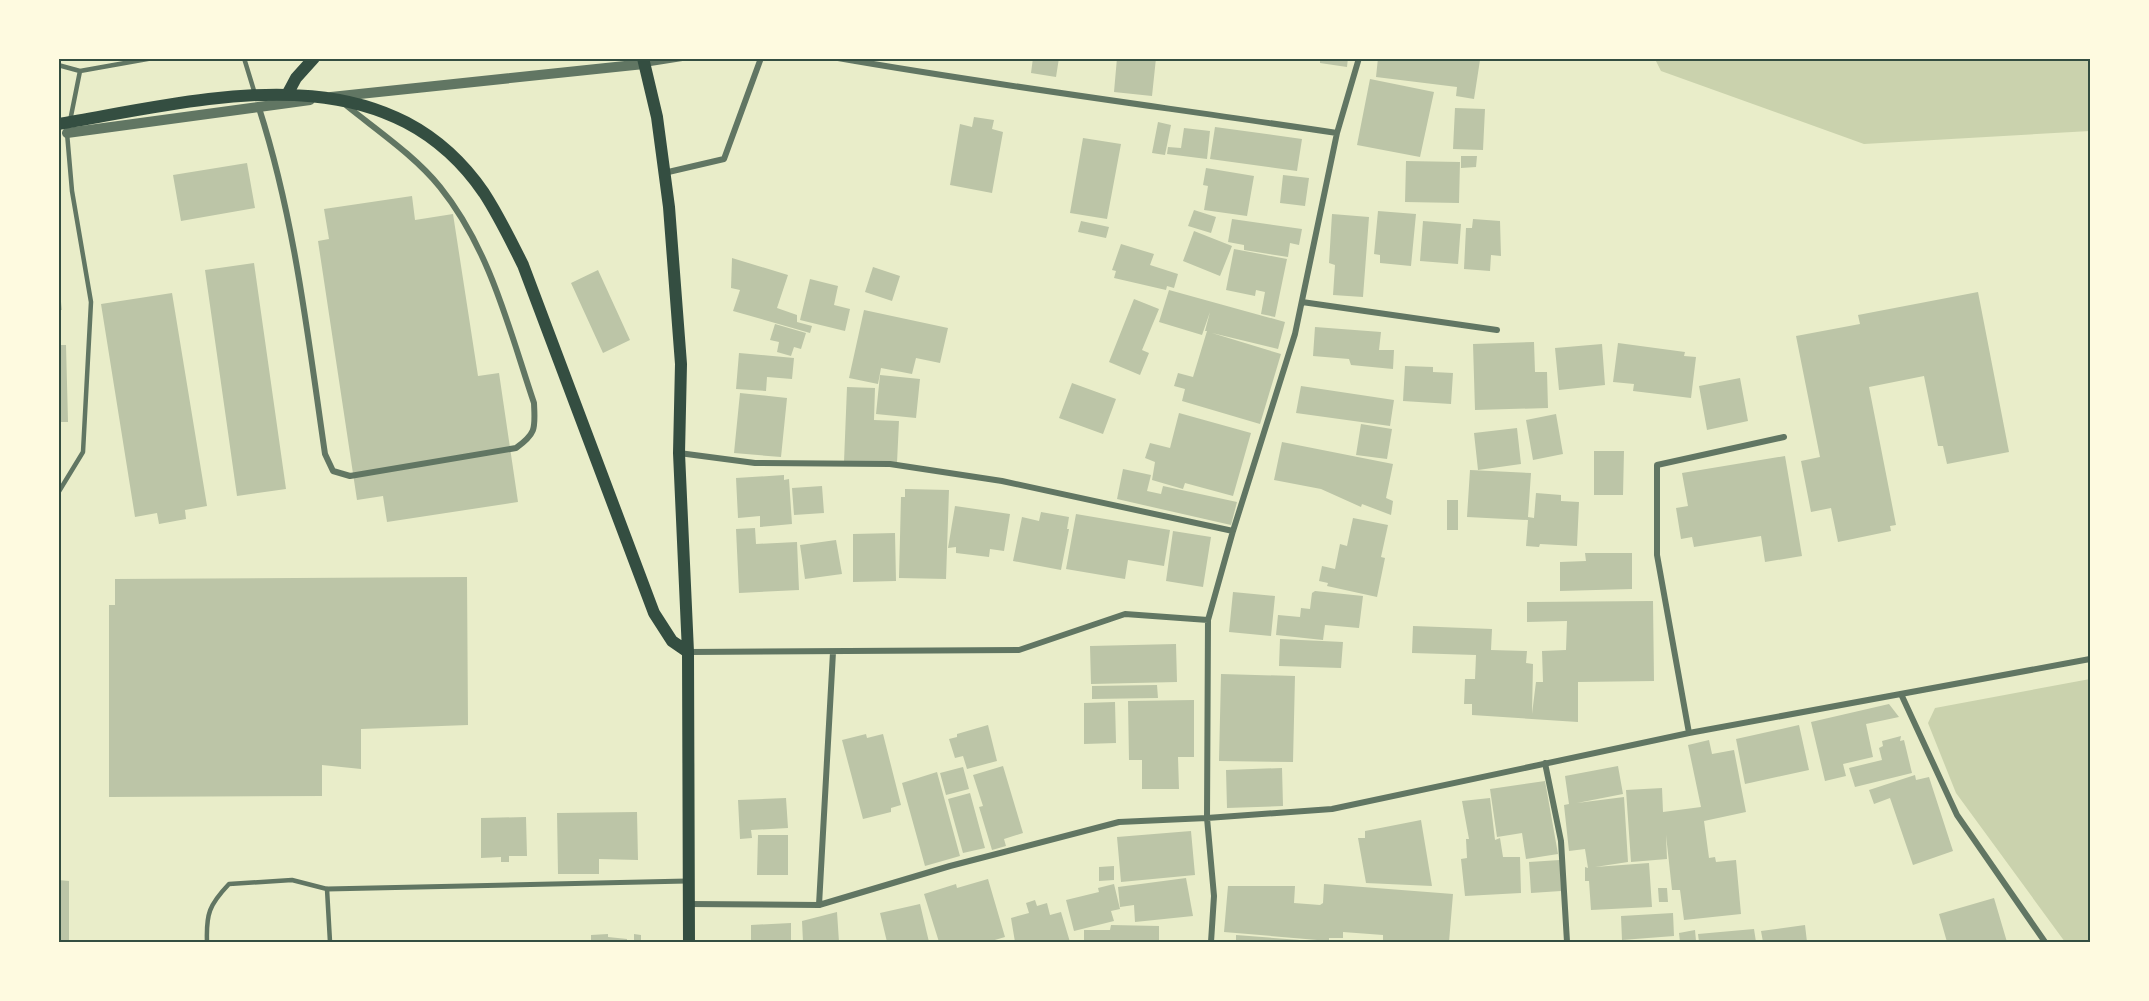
<svg xmlns="http://www.w3.org/2000/svg" width="2149" height="1001" font-family="'Alegreya Sans',sans-serif">
<style>
.green{fill:#cad2ad}
.building{fill:#bcc5a7}
.lines{fill:none;stroke-linecap:round;stroke-linejoin:round}
.service{stroke:#617663;stroke-width:4.5}
.pedestrian{stroke:#617663;stroke-width:5}
.minor{stroke:#617663;stroke-width:6}
.tertiary{stroke:#617663;stroke-width:10}
.secondary{stroke:#344e41;stroke-width:12}
.neatline{fill:none;stroke:#344e41;stroke-width:2}
</style>
<rect width="100%" height="100%" fill="#e9edc9"/>
<path class="green" d="M1655 59H2090V131L1864 144 1661 71Z
M2090 679V942H2065L1956 793 1928 723 1935 708Z"/>
<path class="building" d="M1033 58H1059L1056 77 1031 73Z
M1117 58H1156L1152 96 1114 92Z
M1320 58H1348L1347 67 1320 63Z
M1378 58 1480 60 1474 99 1456 96 1457 87 1376 77Z
M1370 79 1434 92 1420 157 1357 145Z
M1455 108 1485 109 1483 150 1453 149Z
M974 117 994 120 992 129 1003 132 992 193 950 185 960 124 972 127Z
M1158 122 1171 125 1165 155 1152 153Z
M1215 127 1302 139 1297 171 1210 159Z
M1184 128 1210 131 1207 159 1167 154 1168 147 1181 148Z
M1083 138 1121 144 1107 219 1070 213Z
M1461 156H1477L1476 167 1461 168Z
M1406 161 1460 162 1459 203 1405 202Z
M247 163 255 208 181 221 173 175Z
M1206 168 1254 176 1247 216 1204 210 1208 186 1203 185Z
M1283 175 1309 178 1305 206 1280 203Z
M412 196 415 220 453 214 478 376 499 373 518 502 387 522 383 496 357 500 318 241 329 239 324 209Z
M1194 210 1216 217 1211 233 1188 226Z
M1378 211 1416 214 1411 266 1380 263V255L1374 254Z
M1332 214 1369 217 1363 297 1333 295 1335 265 1329 263Z
M1232 219 1302 229 1299 245 1290 243 1288 257 1244 250V245L1228 242Z
M1473 219 1500 221 1501 256 1491 255 1490 271 1464 269 1466 228H1472Z
M1081 221 1109 227 1106 238 1078 232Z
M1423 221 1461 224 1458 264 1420 261Z
M1194 231 1232 246 1220 276 1183 261Z
M1121 244 1154 254 1150 265 1178 274 1174 288 1167 286 1166 290 1114 278 1116 271 1112 270Z
M1234 249 1287 259 1275 317 1261 314 1265 292 1256 290 1255 296 1226 290Z
M732 258 788 275 777 308 797 315V322L812 326 810 333 733 311 740 290 731 288Z
M254 263 286 489 237 496 205 270Z
M873 267 900 276 892 301 865 292Z
M598 270 630 340 603 353 571 283Z
M58 277 62 310H58Z
M810 279 838 286 834 305 850 309 845 331 800 320Z
M1169 290 1285 322 1278 349 1212 333 1281 354 1260 424 1182 401 1185 389 1174 386 1178 373 1193 377 1207 331H1205L1210 312 1202 335 1159 322Z
M1978 292 2009 452 1947 464 1943 446H1938L1924 376 1869 387 1896 525 1890 526 1891 531 1838 542 1831 508 1811 512 1801 461 1820 457 1796 336 1860 324 1858 315Z
M172 293 207 506 185 510 186 519 159 524 157 513 135 517 101 304Z
M1134 299 1159 309 1142 350 1149 353 1140 375 1109 362Z
M864 310 948 328 940 363 916 358 912 374 881 368 878 384 849 378Z
M775 324 806 333 801 349 794 347 791 356 777 352 779 342 770 340Z
M1315 327 1381 332 1379 350H1394L1393 369 1351 365 1349 359 1313 356Z
M1534 342 1535 372H1547L1548 408 1475 410 1473 344Z
M1618 343 1685 352 1684 356 1696 357 1691 398 1633 391 1634 384 1613 382Z
M1602 344 1605 385 1559 390 1555 348Z
M58 345H66L68 422H58Z
M739 353 794 358 792 379 767 377 766 391 736 389Z
M1405 366 1433 367V372L1453 373 1451 404 1403 401Z
M880 375 920 379 916 418 876 414Z
M1740 378 1748 421 1707 430 1699 386Z
M1072 383 1116 399 1103 434 1059 418Z
M1301 386 1394 400 1390 426 1296 413Z
M847 387 875 388 874 420 899 421 897 463 844 462Z
M740 393 787 398 781 457 734 453Z
M1179 413 1251 433 1233 496 1185 483 1183 489 1152 480 1155 462 1145 458 1150 443 1170 448Z
M1556 414 1563 454 1533 460 1526 420Z
M1361 424 1392 429 1387 459 1356 455Z
M1517 428 1521 464 1478 470 1474 433Z
M1282 442 1393 464 1386 498 1393 501 1391 515 1362 504 1361 507 1321 489 1274 480Z
M1594 451H1624L1623 495H1594Z
M1785 456 1802 556 1765 562 1761 536 1694 547 1692 537 1681 539 1676 508 1688 506 1682 473Z
M1123 469 1151 475 1147 491 1161 494 1163 486 1237 502 1231 525 1117 499Z
M1470 470 1531 473 1528 517 1534 518 1536 493 1561 495V501L1579 502 1577 546 1540 544 1539 547 1526 546 1528 520 1467 517Z
M784 475V480L789 479 792 524 760 527V516L738 518 736 478Z
M822 486 824 513 794 515 792 488Z
M905 489 949 490 946 579 899 578 901 497H905Z
M1447 500H1458V530H1447Z
M955 506 1010 514 1004 551 990 549 989 557 956 553V547L948 548Z
M1041 512 1069 517 1067 529H1069L1061 570 1013 561 1022 517 1039 521Z
M1076 514 1170 530 1164 566 1128 560 1125 579 1066 569Z
M1353 518 1388 525 1381 557 1385 558 1377 597 1327 586 1328 583 1319 581 1322 566 1335 569 1340 544 1347 546Z
M755 528 756 544 797 542 799 590 739 593 736 529Z
M1173 531 1211 537 1203 587 1166 581Z
M895 533 896 581 853 582V534Z
M836 540 842 574 805 579 800 545Z
M1585 553H1632V589L1560 591V562L1586 561Z
M467 577 468 725 361 729V769L322 765V796L109 797V605H115V579Z
M1315 591 1363 596 1359 628 1325 625 1323 640 1276 635 1278 615 1300 617 1301 608 1310 609 1312 593Z
M1233 592 1275 596 1271 636 1229 632Z
M1653 601 1654 681 1578 682V722L1472 715V704H1464L1465 679H1475L1476 655 1412 653 1413 626 1492 629 1491 650 1527 651 1526 663 1533 664 1532 714 1536 682H1543L1542 651 1566 650 1567 621 1527 622V602Z
M1280 639 1343 642 1341 668 1279 666Z
M1176 644 1177 682 1091 684 1090 646Z
M1221 674 1295 676 1293 762 1219 761Z
M1157 685 1158 698 1092 699V686Z
M1194 700V757H1178L1179 789H1142V760H1129L1128 701Z
M1115 702 1116 743 1084 744V703Z
M1889 704 1899 717 1866 724 1873 757 1843 764 1846 776 1825 781 1811 722Z
M988 725 997 761 967 769 963 756 955 758 949 739 957 737V734Z
M1799 725 1809 770 1745 784 1736 739Z
M866 734 867 738 883 734 901 805 891 808V812L863 819 842 740Z
M1901 736 1900 741 1904 740 1912 773 1855 787 1849 768 1882 760 1879 748 1883 746 1882 741Z
M1709 740 1712 754 1734 750 1746 812 1704 821 1709 858 1715 857 1716 862 1736 860 1741 914 1684 920 1680 890H1672L1666 835 1667 859 1631 862 1626 790 1662 788 1663 812 1701 807 1688 745Z
M1003 766 1023 833 1004 839 1006 846 992 850 979 807 983 806 973 775Z
M1618 766 1623 794 1577 803 1624 797 1628 862 1595 867 1649 863 1652 907 1591 910 1589 881H1585V867L1588 868 1585 849 1569 851 1564 805 1569 804 1565 776Z
M963 767 969 789 946 795 940 773Z
M1282 768 1283 806 1227 808 1226 770Z
M937 772 960 856 925 866 902 783Z
M1915 775 1916 780 1929 777 1953 851 1913 865 1890 798 1874 804 1869 790Z
M1545 781 1558 854 1526 859 1522 833 1497 837 1490 789Z
M970 793 985 848 963 853 948 799Z
M786 798 788 828 751 830 752 838 740 839 738 800Z
M1490 798 1495 840 1500 838 1503 857H1520L1521 893 1465 896 1461 859 1467 858 1466 839H1469L1462 801Z
M637 812 638 860 599 859V874H558L557 813Z
M526 817 527 856H509V862H501V857L481 858V818Z
M1421 820 1432 886 1366 883 1358 838H1365V831Z
M1191 831 1195 875 1121 882 1117 837Z
M758 835H788V875H757Z
M1560 860 1561 891 1531 893 1529 862Z
M1114 866V880L1099 881V867Z
M1186 878 1193 916 1135 922 1134 905 1120 907 1118 887Z
M988 879 1005 937 988 942H939L924 894 956 884 957 888Z
M58 880 69 881V942H58Z
M1114 884 1120 909 1111 911 1114 921 1074 931 1066 900 1099 892 1098 888Z
M1324 884 1453 894 1449 942 1383 940V935L1343 932V938H1329V941L1224 932 1228 886H1295L1294 903 1320 905 1323 903Z
M1658 888H1667L1668 902H1659Z
M1994 898 2007 942H1947L1939 914Z
M1035 900 1037 906 1047 903 1050 915 1061 912 1070 942H1015L1011 918 1029 913 1026 903Z
M920 904 929 942H887L880 913Z
M837 912 839 942H803L802 921Z
M1673 913 1674 936 1622 940 1621 916Z
M791 923V942H751V925Z
M1111 925 1159 926V942H1084V930H1110Z
M1805 925 1807 942H1763L1761 931Z
M1754 929 1756 942H1699L1698 934Z
M1695 930 1696 941 1680 942 1679 933Z
M608 934V937L627 939V942H591V935Z
M634 934 641 935V942H634Z
M1236 935 1300 940V942H1236Z"/>
<g class="lines">
<path class="service" d="M244 58 255 94
M58 65 80 71 153 58
M70 121 80 71
M58 493 83 452 91 302 72 191 67 133
M207 942C206 914 209 905 229 884L292 880 327 889 330 942"/>
<path class="pedestrian" d="M327 889 687 881"/>
<path class="minor" d="M838 58C1004 87 1171 108 1337 133
M644 64 682 58
M259 108C295 220 308 338 325 454L333 471 350 476 516 448C537 433 535 428 534 403 509 329 490 249 440 187 415 156 378 131 347 106
M664 173 724 159 761 58
M1302 302 1497 330
M679 453 755 463 890 464 1002 481 1233 531
M689 652 1019 650 1125 614 1208 620
M1901 694 1957 815 2045 942
M1689 733 1657 555V465L1784 437
M1545 763 1561 841 1567 942
M689 904 819 905 950 866 1119 822 1207 818 1332 809 1689 733 2090 659
M819 905 833 652
M1211 942 1214 896 1207 818 1208 620 1233 531 1295 334 1337 133 1359 58"/>
<path class="tertiary" d="M331 97 644 64
M67 133 310 100"/>
<path class="secondary" d="M643 58 657 117 669 207 681 364 679 453 688 652 689 942
M288 93 296 78 314 58
M58 124C202 100 384 47 484 193 499 216 511 241 523 265L654 613 672 641 688 652"/>
</g>
<rect width="2149" height="1001" fill="none" stroke="#fefae0" stroke-width="120"/>
<rect x="60" y="60" width="2029" height="881" class="neatline"/>
</svg>
